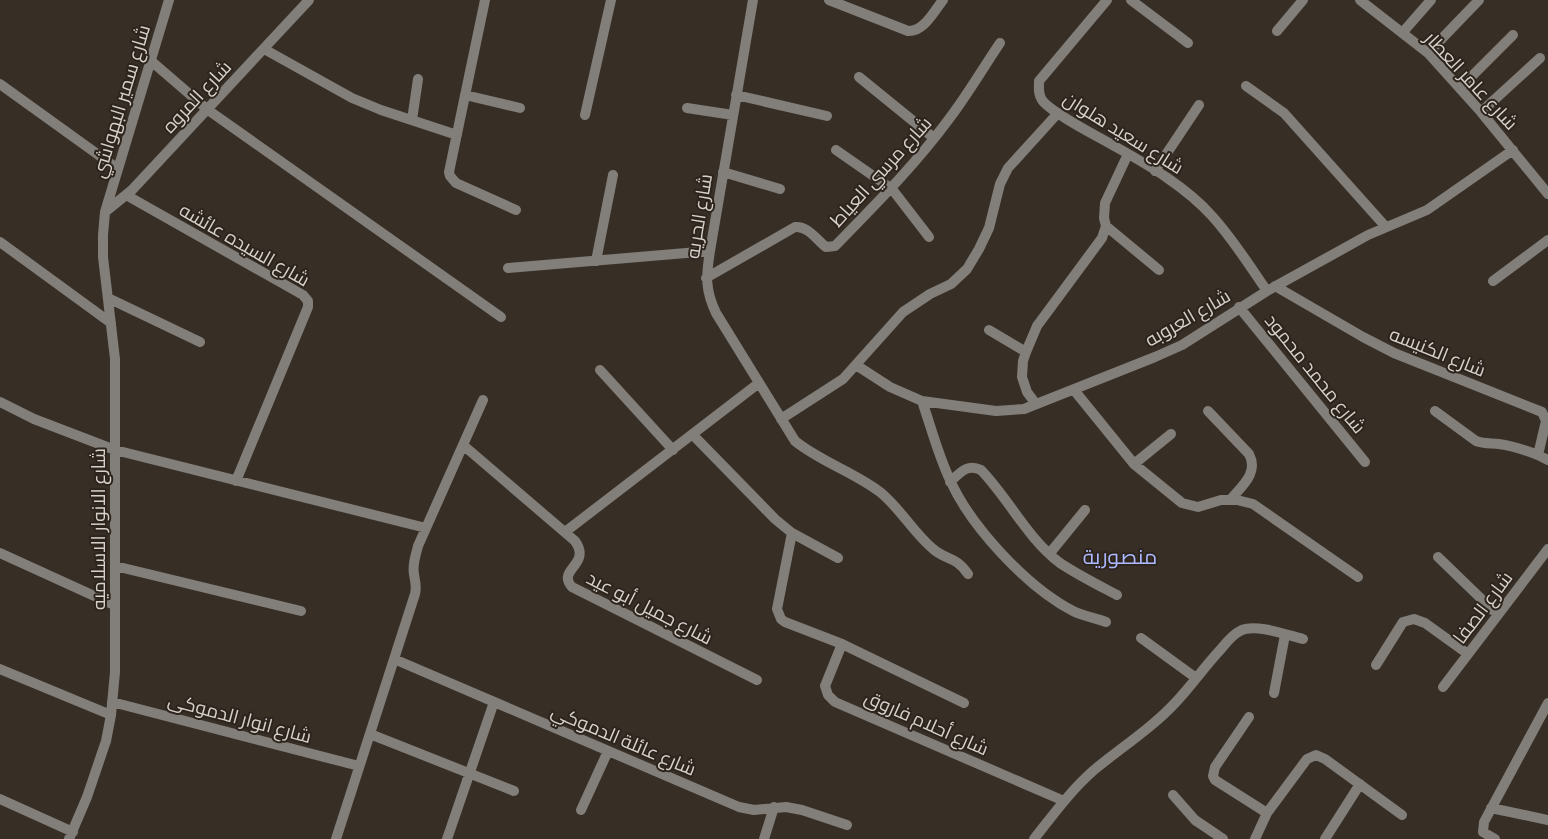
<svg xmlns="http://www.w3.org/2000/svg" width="1548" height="839" font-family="Commissioner,Cairo,sans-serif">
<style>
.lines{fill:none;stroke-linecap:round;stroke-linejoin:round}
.minor{stroke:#827e79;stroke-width:10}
.labels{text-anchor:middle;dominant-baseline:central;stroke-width:4;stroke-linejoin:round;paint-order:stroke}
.street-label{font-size:19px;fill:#d7d1cc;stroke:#2d251d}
.quarter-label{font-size:21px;fill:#acb9fe;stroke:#2d251d}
</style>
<rect width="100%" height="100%" fill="#372f26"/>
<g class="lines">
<path class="minor" d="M485 0 449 172 450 176 456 183 516 210
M753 0 710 251C706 276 705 290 716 313L795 441C821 462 854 472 880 492 900 508 913 532 932 548 946 561 955 555 968 574
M829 0 908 31C924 32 934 11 943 0
M1107 0 1039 81C1039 88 1038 94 1042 100 1051 113 1101 138 1116 147 1150 166 1186 187 1212 216 1233 239 1249 265 1267 291
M1131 0 1188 43
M1360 0 1428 53 1481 112 1548 194
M1277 31 1303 0
M1403 32 1431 0
M264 49 352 98 381 110 457 135
M1428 53 1479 0
M150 60 208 110 501 317
M859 77 934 138
M0 84 118 169
M1246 86 1284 113 1385 226
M1460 88 1513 35
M465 95 520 108
M736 95 827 116
M687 108 733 115
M1481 112 1540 58
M585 115 611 0
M412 120 418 79
M836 150 892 189 929 237
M1155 171 1199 105
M723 172 780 189
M126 195 303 295 308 301V307L236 481
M105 212 132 190 309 0
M1106 226 1159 270
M0 242 111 323
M596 261 613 175
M508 268 710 251
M706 278 795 227C808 226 816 239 826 247L835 246C875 205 915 165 949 119 968 94 983 68 1000 43
M1493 281 1548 240
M1275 286 1363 337 1394 353 1542 412 1546 421 1538 455 1548 460
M108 298 200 342
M1239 307 1365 462
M989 330 1026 352
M856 365 890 387 922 401 996 411 1024 409 1155 357 1182 345 1267 291 1368 235 1427 210 1513 150
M600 370 673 450
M1074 390 1134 464 1182 503 1198 507 1221 500H1237L1253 504 1358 577
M922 401C931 427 938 455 950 480 971 527 1027 587 1073 611 1083 616 1095 618 1106 622
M0 402 34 419 115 450 426 528
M1036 404 1027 392 1022 377 1023 361 1026 352 1037 326 1102 238 1106 226 1104 218 1105 203 1128 154
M1208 411 1249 454C1259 473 1242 486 1230 500
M1435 411 1476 441C1484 444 1491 443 1499 444 1513 446 1525 450 1538 455
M781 419 843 379 903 312 930 294 951 284 967 269 979 249 989 228 1000 184 1008 168 1058 113
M693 435 775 519 792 533 838 558
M463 445 575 541C592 565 556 569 572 587L757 680
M1134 464 1171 434
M950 482C960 473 967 463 981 470 1009 499 1027 538 1060 563 1078 575 1098 585 1117 595
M565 532 759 383
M792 533 777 609 781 619 785 622 842 644 964 703
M0 553 114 605
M1050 553 1085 510
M1438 557 1498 615
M115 566 301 611
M1141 638 1196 678
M842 644 825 686 828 695 835 702 1064 801
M394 659 739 807 754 810 786 807 802 810 847 825
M1376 665 1403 622 1414 619 1425 623 1468 654
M0 669 111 715
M1443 687 1548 549
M1274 693 1285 635
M112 702 359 766
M1249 717 1215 767 1213 776 1215 780 1267 813
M370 734 514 791
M1173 795 1195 820 1223 839
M0 799 73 832
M1491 808 1548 820
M581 810 608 751
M69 839 87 797 106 741 111 715 115 672V359L103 257V235L105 212 169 0
M336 839 415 594C417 586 415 582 414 574 412 564 416 555 418 546L483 400
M447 839 494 702
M764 839 774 807
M1034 839C1053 815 1071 790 1094 770 1122 747 1152 728 1176 702 1192 685 1205 666 1221 649 1226 643 1232 635 1240 631 1255 623 1287 635 1303 639
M1255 839 1267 813 1307 759 1316 755 1325 759 1402 815
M1325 839 1360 784
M1495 839 1483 832 1484 822 1548 703"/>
</g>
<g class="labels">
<g class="street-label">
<text transform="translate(1472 80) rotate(47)">شارع عامر العطار</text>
<text transform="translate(196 96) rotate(-47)">شارع المروه</text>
<text transform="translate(120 101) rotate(-73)">شارع سمير البهواشي</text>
<text transform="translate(1124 132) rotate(32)">شارع سعيد هلوان</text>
<text transform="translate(880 171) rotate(-48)">شارع مرسي العياط</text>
<text transform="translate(698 216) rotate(-81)">شارع الحريه</text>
<text transform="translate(245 244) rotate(30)">شارع السيده عائشه</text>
<text transform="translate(1187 317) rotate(-30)">شارع العروبه</text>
<text transform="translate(1438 351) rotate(22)">شارع الكنيسه</text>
<text transform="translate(1316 373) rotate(51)">شارع محمد محمود</text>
<text transform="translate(97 529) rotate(-90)">شارع الانوار الاسلاميه</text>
<text transform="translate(650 607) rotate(27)">شارع جميل أبو عيد</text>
<text transform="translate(1482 607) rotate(-53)">شارع الصفا</text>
<text transform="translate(240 717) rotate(15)">شارع انوار الدموكى</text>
<text transform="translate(927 722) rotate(24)">شارع أحلام فاروق</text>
<text transform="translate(624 739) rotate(23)">شارع عائلة الدموكي</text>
</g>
<g class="quarter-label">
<text x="1120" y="555">منصورية</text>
</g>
</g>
</svg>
